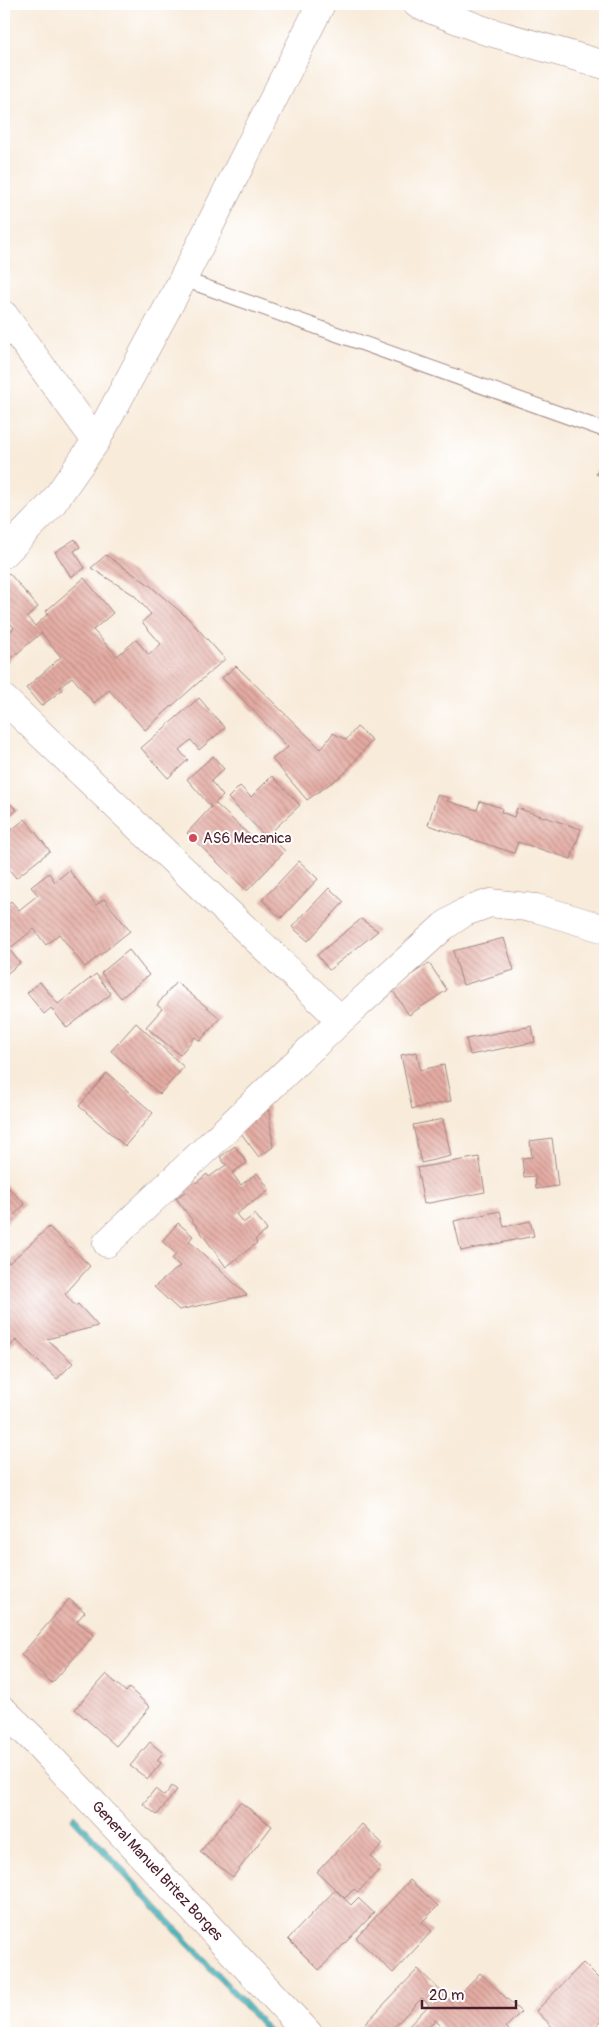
<svg xmlns="http://www.w3.org/2000/svg" width="609" height="2037" font-family="Pangolin,sans-serif">
<style>
.water{fill:#49b8bf;stroke:#4a6c75}
.building{fill:url(#building-back-hatch)}
.lines{fill:none;stroke-linecap:round;stroke-linejoin:round}
.service-casing{stroke:#a18582;stroke-width:16}
.minor-casing{stroke:#a18582;stroke-width:29}
.secondary-casing{stroke:#a18582;stroke-width:29}
.service{stroke:#fff;stroke-width:14}
.minor{stroke:#fff;stroke-width:28}
.secondary{stroke:#fff;stroke-width:28}
.poi-dot{fill:#d1495b;stroke:#fff;stroke-width:2}
.labels{text-anchor:middle;dominant-baseline:central;stroke-width:4;stroke-linejoin:round;paint-order:stroke}
.poi-label{font-size:15px;fill:#4a1f2b;stroke:#fff;text-anchor:start}
.street-label{font-size:15px;fill:#4a1f2b;stroke:#fff}
</style>
<defs>
<pattern id="building-back-hatch" width="6" height="6" patternUnits="userSpaceOnUse" patternTransform="scale(1.25)"><rect width="6" height="6" fill="#e4aca3"/><path d="M-1 5l2 2M0 0l6 6M5-1l2 2" fill="none" stroke="#bb8b85"/></pattern>
</defs>
<rect width="100%" height="100%" fill="#fff"/>
<filter id="ink" filterUnits="userSpaceOnUse"><feTurbulence type="fractalNoise" baseFrequency=".02" numOctaves="2"/><feDisplacementMap in="SourceGraphic" scale="10" xChannelSelector="R" yChannelSelector="G"/><feConvolveMatrix kernelMatrix="1 2 1 2 8 2 1 2 1" color-interpolation-filters="sRGB"/></filter>
<filter id="wash" filterUnits="userSpaceOnUse"><feTurbulence type="fractalNoise" baseFrequency=".0096" numOctaves="4" result="noise"/><feDisplacementMap in="SourceGraphic" scale="20" xChannelSelector="R" yChannelSelector="G"/><feGaussianBlur stdDeviation="1.12" result="paint"/><feColorMatrix in="noise" values="0 0 0 0 0 0 0 0 0 0 0 0 0 0 0 0 0 1.4 0 .05"/><feComposite in="paint" operator="in"/></filter>
<g filter="url(#wash)">
<rect width="100%" height="100%" fill="#f8ebda"/>
<path class="water" d="M74 1814 274 2033H267L71 1819Z"/>
<g id="blocks">
<path class="building" d="M605 451V478L596 474Z
M75 539 80 547 74 551 85 568 71 577 55 552Z
M106 555 148 584 189 619 225 659 145 730 109 690 94 703 72 677 60 687 62 690 41 706 26 688 61 657 41 633 7 662 4 659V637L14 628 4 615V577L9 573 38 607 27 617 35 626 48 614 46 611 84 578 113 613 93 630 117 656 136 640 149 655 161 644 142 622 151 614 134 595 91 568Z
M236 666 321 749 333 733 346 740 357 727 372 740 345 773 307 800 272 759 288 747 222 678Z
M199 698 225 728 199 750 191 740 179 750 188 760 168 778 141 748Z
M213 756 224 769 211 781 223 796 215 803 259 844 266 837 228 798 240 786 251 797 272 776 300 805 268 835 285 851 247 891 187 833 211 807 187 779Z
M437 795 449 798 447 801 477 810 480 801 502 808 501 812 514 817 517 808 581 829 571 859 518 842 514 853 428 825Z
M4 797 17 810 4 822Z
M25 819 50 851 16 878 4 863V836Z
M299 861 318 879 281 918 262 900Z
M69 870 96 905 104 899 130 931 85 967 59 934 46 945 34 929 9 949 4 942V907L11 901 19 910 38 895 31 887 49 873 55 882Z
M329 888 344 902 308 941 292 927Z
M361 919 378 931 329 970 317 955Z
M504 938 514 970 463 985 453 951Z
M9 949 20 963 4 976V952Z
M129 950 149 975 121 998 101 973Z
M429 963 447 990 409 1015 391 988Z
M96 974 111 994 67 1028 51 1008 44 1014 27 993 40 982 58 1004Z
M176 982 220 1018 200 1041 195 1037 180 1055 146 1027 162 1009 157 1005Z
M136 1023 184 1067 160 1094 111 1051Z
M532 1026 535 1042 470 1055 466 1039Z
M417 1052 420 1070 444 1065 451 1101 412 1109 401 1055Z
M107 1073 153 1113 125 1146 79 1106Z
M268 1105 273 1147 259 1157 237 1128Z
M443 1119 451 1156 421 1163 413 1125Z
M552 1138 558 1186 536 1189 535 1176 524 1177 522 1158 532 1157 530 1141Z
M235 1146 247 1163 232 1173 241 1185 257 1173 270 1190 236 1214 243 1223 255 1214 267 1230 255 1240 257 1243 226 1267 176 1198 185 1192 179 1185 191 1176 196 1183 207 1174 209 1177 226 1165 220 1157Z
M479 1157 485 1192 424 1204 417 1168Z
M4 1183 25 1204 4 1225Z
M500 1211 504 1227 530 1221 534 1236 461 1251 454 1221Z
M178 1223 193 1236 189 1241 247 1295 179 1310 154 1287 180 1266 172 1259 176 1254 162 1241Z
M49 1227 90 1266 65 1294 75 1306 78 1304 98 1326 47 1339 73 1363 57 1379 16 1340 4 1353V1257L9 1263Z
M69 1599 85 1612 77 1621 94 1635 52 1683 21 1655Z
M106 1674 126 1692 129 1688 150 1707 116 1746 75 1709Z
M150 1742 163 1753 157 1760 161 1763 148 1779 130 1766Z
M172 1786 177 1790 157 1815 143 1804 155 1789 164 1796Z
M240 1802 272 1826 233 1877 200 1852Z
M362 1824 383 1844 371 1857 381 1868 358 1892 354 1889 345 1898 317 1872Z
M410 1880 438 1906 422 1922 432 1931 393 1973 356 1938Z
M335 1890 351 1905 358 1898 374 1913 319 1970 288 1939Z
M583 1963 605 1985 603 1987 605 1989V2017L589 2033H559L536 2011Z
M418 1969 452 2002 480 1973 521 2012 506 2027 512 2033H446L447 2032 435 2020 422 2033H402L429 2005 422 1998 388 2033H366L361 2028Z"/>
</g>
</g>
<g filter="url(#ink)">
<use href="#blocks" fill-opacity="0" stroke="#a18582" stroke-width="1"/>
<g class="lines">
<g class="service-casing">
<path id="service" d="M183 279 605 430"/>
</g>
<g class="minor-casing">
<path id="minor" d="M417 4 483 30 605 65
M4 315 96 441
M4 554 52 504 96 441 183 279 321 4
M4 699 341 1020
M107 1243 341 1020 444 926 465 912 490 903 536 908 605 929"/>
</g>
<g class="secondary-casing">
<path id="secondary" d="M4 1711 35 1741 308 2033"/>
</g>
<use href="#service" class="service"/>
<use href="#minor" class="minor"/>
<use href="#secondary" class="secondary"/>
</g>
</g>
<circle class="poi-dot" cx="193" cy="838" r="5"/>
<g class="labels">
<g class="poi-label">
<text x="203" y="838">AS6 Mecanica</text>
</g>
<g class="street-label">
<text transform="translate(157 1871) rotate(47)">General Manuel Britez Borges</text>
</g>
</g>
<rect width="609" height="2037" fill="none" stroke="#fff" stroke-width="20"/>
<path d="M422 2000v8h94v-8" fill="none" stroke="#4a1f2b" stroke-width="2.5"/>
<text x="429" y="2000" font-size="15" fill="#4a1f2b" stroke="#ffffff" stroke-width="4" paint-order="stroke">20 m</text>
</svg>
